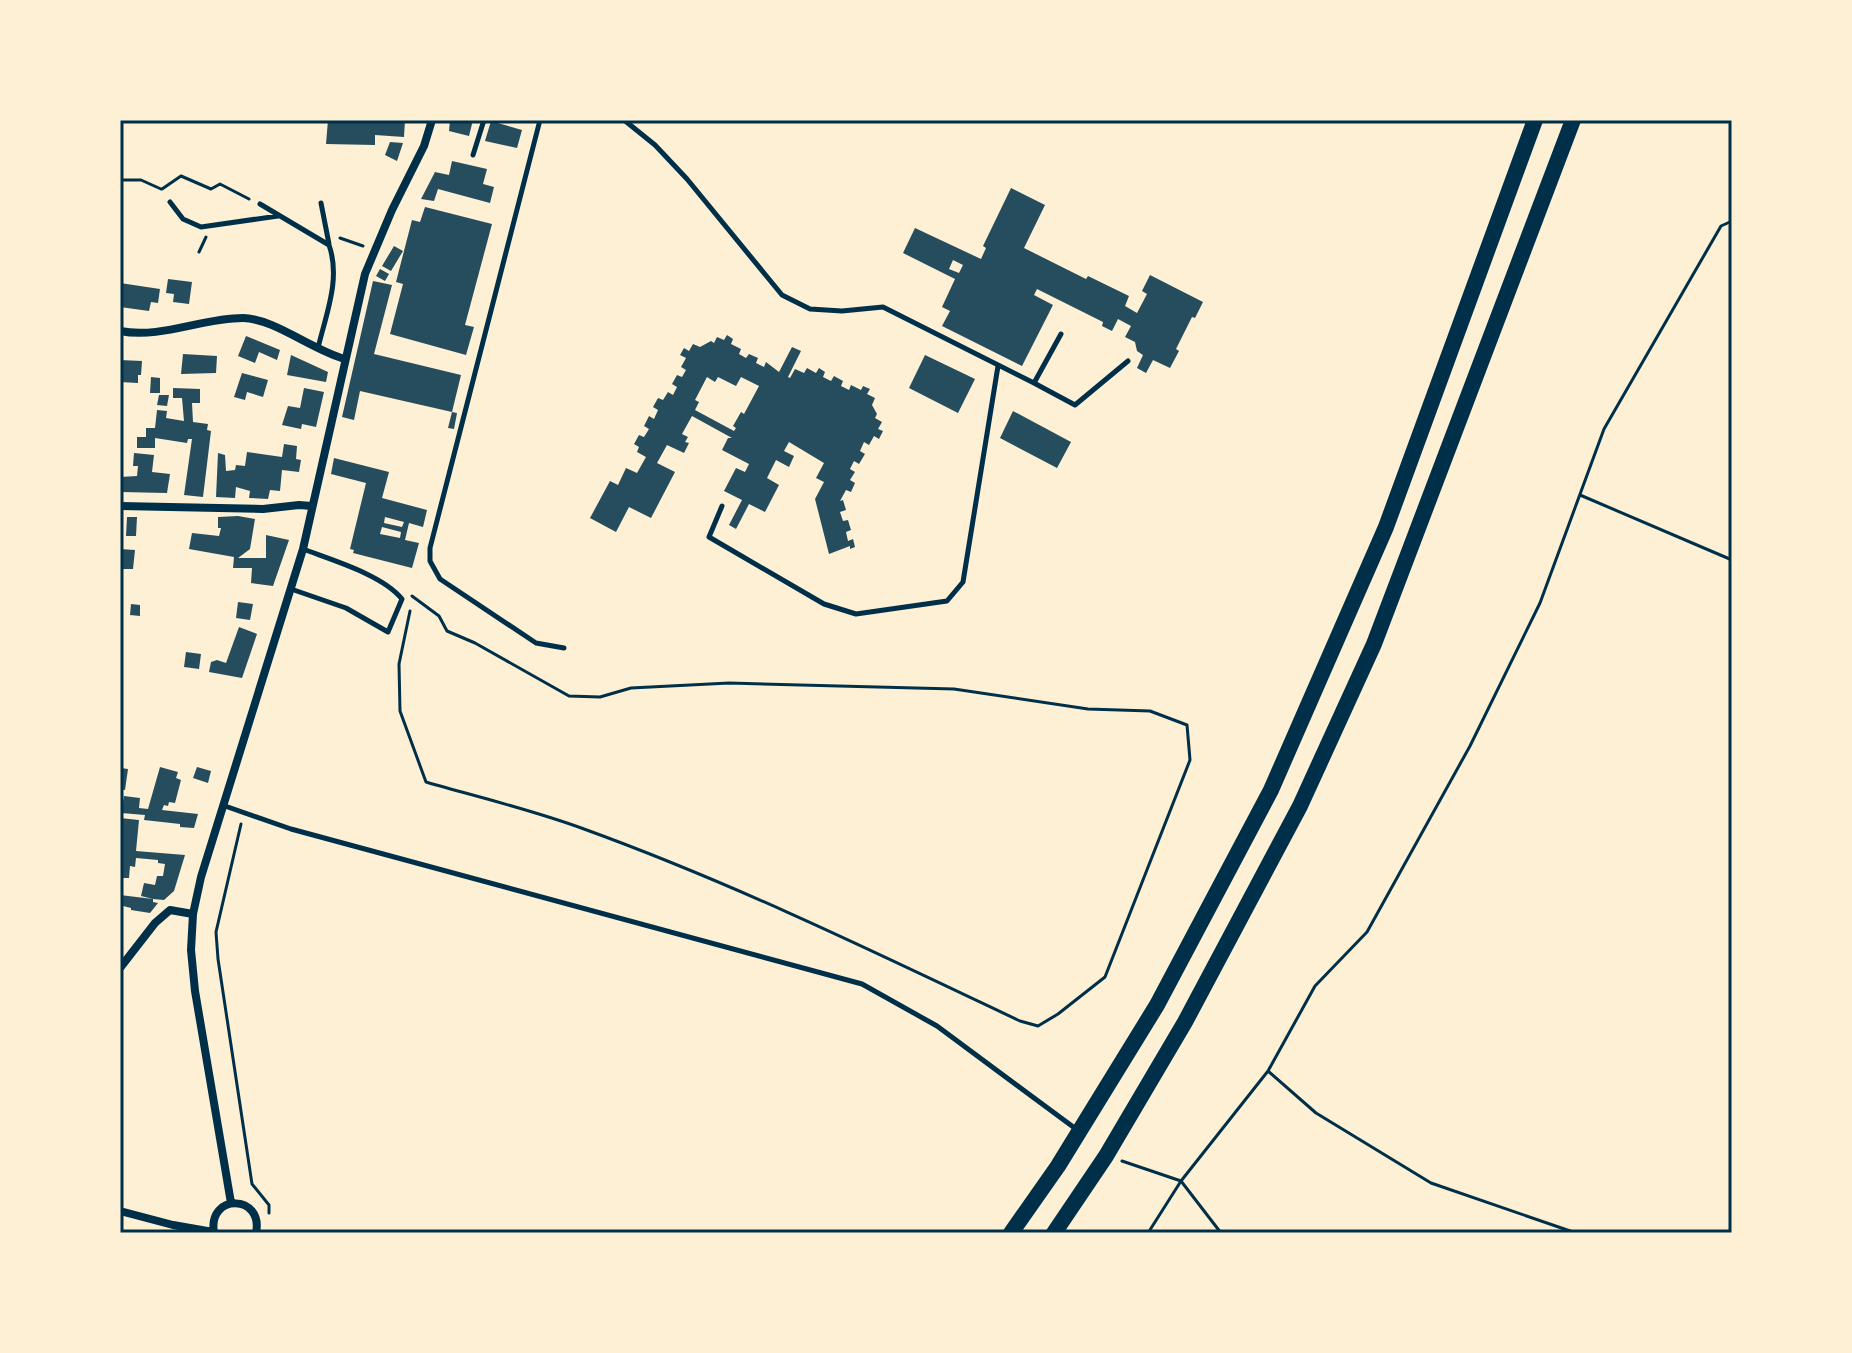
<svg xmlns="http://www.w3.org/2000/svg" width="1852" height="1353" font-family="'Zilla Slab',serif">
<style>
.building{fill:#264d5e;fill-rule:evenodd}
.lines{fill:none;stroke-linecap:round;stroke-linejoin:round}
.path{stroke:#003049;stroke-width:3}
.service{stroke:#003049;stroke-width:5}
.minor{stroke:#003049;stroke-width:8}
.primary{stroke:#003049;stroke-width:16}
.neatline{fill:none;stroke:#003049;stroke-width:3}
</style>
<rect width="100%" height="100%" fill="#fdf0d5"/>
<path class="building" d="M328 120H405L404 137 375 135V145L326 144Z
M450 120H473L469 136 449 131Z
M491 121 522 130 517 148 485 141Z
M390 142 403 143 397 161 385 155Z
M452 161 487 169 483 184 494 187 490 203 438 189 434 201 421 199 435 172 449 175Z
M1011 188 1045 205 1024 248 1086 279 1088 276 1129 296 1125 306 1137 313 1147 294 1142 291 1150 275 1203 302 1195 318 1192 317 1176 349 1179 351 1170 368 1153 360 1146 373 1137 368 1143 355 1137 351 1135 342 1125 337 1131 326 1118 319 1112 331 1102 326 1103 322 1037 289 1034 295 1053 305 1022 366 942 326 950 311 942 307 955 279 903 253 915 228 981 259 986 248 983 246ZM953 260 963 265 959 273 949 269Z
M425 207 492 224 465 325 474 327 466 355 390 334 403 284 396 282 412 220 420 222Z
M394 246 403 251 391 271 382 266Z
M380 269 389 274 385 281 376 276Z
M168 279 192 282 189 304 173 302 174 294 166 293Z
M373 281 392 285 374 354 461 375 452 412 360 391 354 420 342 417Z
M120 283 160 289 158 303 151 302 149 311 120 307Z
M727 335 733 339 731 344 741 349 739 354 746 358 749 354 758 358 756 363 764 367 766 362 779 372 792 347 801 351 788 377 790 378 795 369 804 373 807 368 816 373 819 368 825 372 823 377 831 381 834 376 843 381 841 386 849 390 851 385 861 390 863 386 870 389 867 394 875 398 872 405 877 414 875 418 882 422 878 429 883 431 879 439 874 436 869 445 864 442 860 451 865 454 859 464 854 461 850 469 855 472 850 480 855 483 851 492 846 490 840 501 843 500 846 510 840 512 843 521 848 520 851 530 846 532 848 541 853 539 855 547 850 549V546L829 554 815 499 824 482 816 478 824 463 789 442 784 451 794 456 789 467 776 460 767 478 779 485 765 512 749 504 736 529 729 525 742 500 724 491 736 468 745 472 749 464 722 450 728 438H732L692 416 682 434 688 437 685 442 689 443 684 453 667 445 657 463 675 472 651 518 629 507 616 532 590 518 610 481 618 485 626 468 637 473 646 457 637 452 639 447 634 444 639 435 644 437 649 429 644 426 649 416 654 419 658 410 653 407 658 398 663 400 668 392 673 395 677 387 672 384 677 375 682 377 686 370 681 367 686 358 680 355 684 348 689 351 693 344 700 347 711 341 714 343 717 337 724 340ZM707 377 715 382 718 377 736 386 741 377 759 386 744 414 741 412 733 426 736 428 734 431 695 410 699 402 695 400Z
M246 336 280 350 277 360 259 352 255 363 238 356Z
M183 354 217 356 216 373 181 374Z
M291 355 328 372 326 382 287 375Z
M925 355 975 379 958 413 909 388Z
M120 360 142 361 141 375H138V383L120 382Z
M242 373 268 380 263 397 247 392 245 400 234 397Z
M151 377 160 378V393H150Z
M173 388 200 389V403H192L193 422 208 424 207 430 211 431 203 497 184 495 192 439H188L187 443 155 438V448H137V437H146V428H155L157 410 167 411 166 418 184 421 182 398H173Z
M304 388 324 392 316 427 302 424 301 429 282 425 288 406 300 408Z
M159 395H169L167 406 157 405Z
M1013 411 1071 442 1057 468 1000 438Z
M452 412 457 413 454 429 448 428Z
M284 444 297 446 296 459 301 460 299 472 282 470 280 491 270 490 268 499 249 498 250 491 236 487 235 498 216 497 218 453 225 455 226 471 235 470 236 465 245 466 247 452 282 457Z
M134 453 154 455 152 472 170 474 167 493 120 492V477L137 476 138 466H133Z
M334 458 389 472 382 498 427 510 423 527 409 523 405 540 419 543 412 568 353 553 354 550 350 549 366 483 331 474ZM385 517 404 522 402 527 384 523ZM382 527 401 532 400 538 380 534Z
M238 516 255 519 250 549 238 558H266V535L289 540 273 586 251 583 252 568H233L234 557 189 549 192 533 219 536 221 528H218V517Z
M127 517H137L136 536H126Z
M120 549 135 550 133 569H120Z
M238 602 253 604 250 620 236 618Z
M131 604 140 605V616L130 615Z
M239 627 257 634 242 678 209 672 211 662 217 660 226 663Z
M186 652 201 654 199 669 184 667Z
M160 767 178 772 176 778 181 780 175 803 169 802 168 806 164 805 162 810 198 814 194 828 180 827V824L144 820 145 815 121 813 124 796 140 798 139 808 148 809Z
M197 767 211 771 208 783 193 778Z
M121 768 128 769 125 790 120 789Z
M120 818 139 820 136 851 185 855 174 891 164 900 153 899V902L158 903 150 913 131 910V908L123 906 120 912V895L153 899 141 896 144 883 155 885 157 876H163L165 864 158 863V860L136 858 135 867 130 866 129 878H120Z"/>
<g class="lines">
<path class="path" d="M120 180H141L161 189
M162 189 181 176 211 189 220 184 249 199
M340 238 363 246
M199 252 206 237
M1580 495 1732 560
M410 611 399 664 400 711 426 782C478 797 533 810 584 829 733 883 877 953 1020 1021L1038 1026 1058 1014 1105 977 1190 760 1187 725 1150 711 1088 709 954 689 729 683 631 688 600 697 569 696 475 643 447 631 439 616 412 596
M241 824 216 932 218 959 252 1184 269 1205V1213
M1268 1071 1316 1113 1431 1183 1576 1233
M1122 1161 1181 1181 1221 1233
M1148 1233 1181 1181 1268 1071 1315 986 1367 932 1470 746 1540 603 1604 429 1721 226 1732 221"/>
<path class="service" d="M540 120 430 548V561L440 579 536 643 564 648
M624 120 655 145 687 179 782 295 810 309 842 311 883 307 1034 383 1061 334
M473 155 484 120
M170 202 183 219 201 227 278 216
M321 203 329 244
M260 204 329 245C341 279 326 314 318 348
M1034 383 1075 405 1128 361
M722 506 709 537 824 604 856 614 947 601 963 582 998 366
M291 589 346 608 388 632 402 599C383 575 332 560 303 549
M225 806 291 829 862 984 937 1026 1076 1129"/>
<path class="minor" d="M120 331C161 339 202 318 243 318 273 318 314 351 345 359
M120 506 263 509 299 505 312 506
M120 968 155 923 170 910 193 914
M231 1203 195 991 191 950 193 914 201 877 303 549 365 274 392 210 424 146 432 120
M120 1211 173 1225 213 1232
M214 1233C207 1193 264 1194 256 1233"/>
<path class="primary" d="M1011 1233 1058 1166 1157 1005 1271 790 1386 527 1535 120
M1054 1233 1106 1156 1185 1022 1300 806 1374 644 1573 120"/>
</g>
<rect width="1852" height="1353" fill="none" stroke="#fdf0d5" stroke-width="244"/>
<rect x="122" y="122" width="1608" height="1109" class="neatline"/>
</svg>
